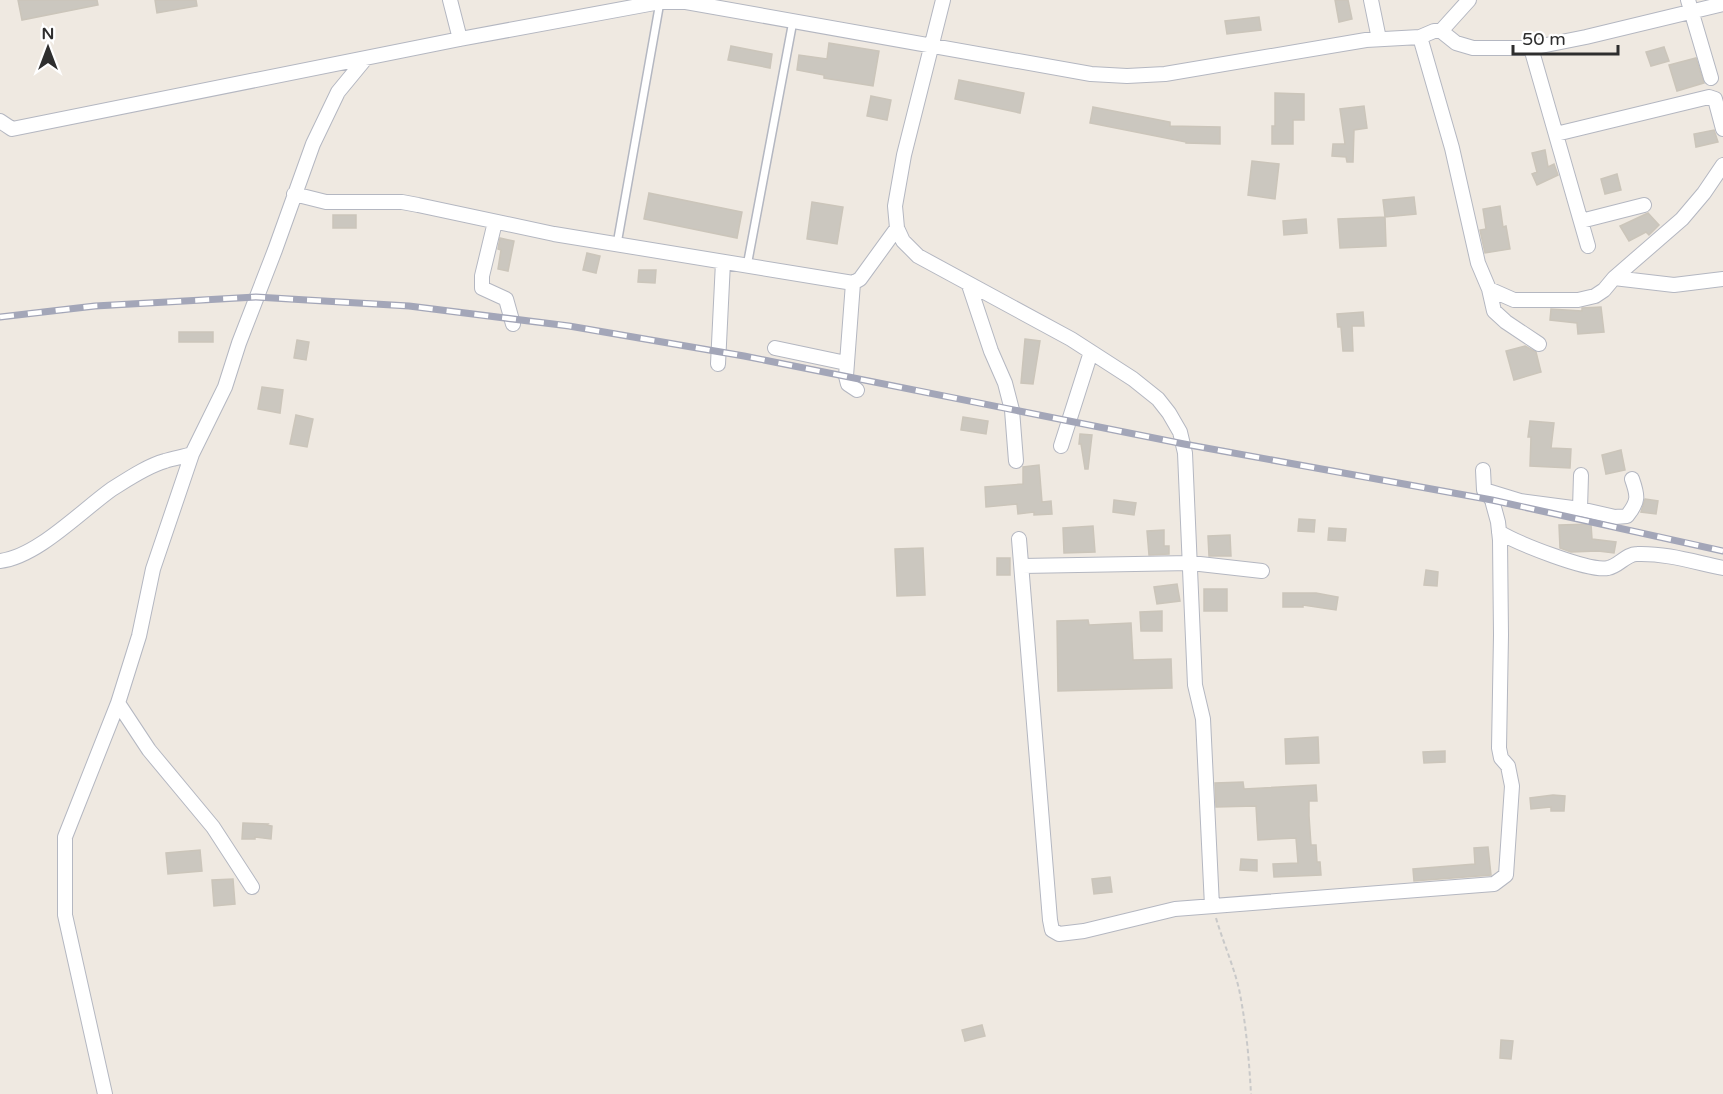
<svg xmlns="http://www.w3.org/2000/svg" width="1723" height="1094" font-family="'Varela Round',sans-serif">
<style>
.building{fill:#cbc7bf;stroke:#cbc5ba;stroke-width:1.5}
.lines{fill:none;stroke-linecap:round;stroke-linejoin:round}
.lane-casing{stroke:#b4b7c1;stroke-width:10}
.street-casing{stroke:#b4b7c1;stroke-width:16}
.path{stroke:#c9c9c9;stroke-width:2;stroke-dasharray:4.5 3;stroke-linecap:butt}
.lane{stroke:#fff;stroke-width:7}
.street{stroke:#fff;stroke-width:14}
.rail-casing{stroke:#a3a6b8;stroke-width:7}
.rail{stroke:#fff;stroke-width:4.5;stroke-dasharray:14;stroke-linecap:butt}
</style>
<rect width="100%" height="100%" fill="#efe9e1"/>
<path class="building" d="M18 0H97L98 5 22 20Z
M155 0H196L197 6 157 13Z
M1335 0H1348L1352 19 1339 22Z
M1259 17 1261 30 1227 34 1225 21Z
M829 43 879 51 873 86 824 78V75L797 70 799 55 827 59Z
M731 46 772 54 770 68 728 60Z
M1664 47 1669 61 1651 66 1646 52Z
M1696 58 1704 83 1677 91 1669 65Z
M959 80 1024 93 1020 113 955 99Z
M1275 93 1304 94V120H1293V144H1272V126H1275Z
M871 96 891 100 887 120 867 116Z
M1364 106 1367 128 1354 130 1353 162H1347L1346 157 1332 156 1333 144H1345L1340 109Z
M1093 107 1170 122V126L1220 127V144L1186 143V142L1090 123Z
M1714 130 1718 142 1696 147 1694 134Z
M1545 150 1548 167 1554 164 1558 175 1537 185 1532 174 1537 172 1532 153Z
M1252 161 1279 164 1275 199 1248 195Z
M1617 174 1621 190 1605 194 1601 179Z
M649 193 742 212 737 238 644 219Z
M1414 197 1416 214 1385 217 1383 200Z
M812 202 843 207 837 244 807 239Z
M1500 206 1503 227 1506 226 1510 249 1485 253 1480 230 1486 229 1483 209Z
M1648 213 1659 225 1649 235 1646 232 1629 241 1620 226Z
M333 215H356V228H333Z
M1385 217 1386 246 1340 248 1338 219Z
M1306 219 1307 233 1284 235 1283 221Z
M500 238 514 241 508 271 498 269 501 250 498 249Z
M587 253 600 256 596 273 583 270Z
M639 270H656L655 283 638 282Z
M1601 307 1604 332 1578 334 1577 323 1550 320 1551 309 1582 311V308Z
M1363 312 1364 326H1352L1353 351H1343L1341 327H1338L1337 314Z
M179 332H213V342H179Z
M1025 339 1040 341 1033 384 1021 383Z
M297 340 309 342 306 360 294 358Z
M1525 346 1536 352 1541 372 1514 380 1506 351Z
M262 387 283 390 280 413 258 409Z
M296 415 313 419 307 447 290 444Z
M963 417 988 421 986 434 961 430Z
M1530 421 1554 423 1551 448 1571 449 1570 468 1530 466 1531 437H1528Z
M1080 434 1092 435 1088 469H1085L1081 444H1079Z
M1621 450 1625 470 1606 474 1602 455Z
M1039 465 1042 502 1051 501 1052 514 1034 515V512L1018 514 1017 504 986 507 985 487 1023 484V467Z
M1645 499 1658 501 1656 514 1641 512Z
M1114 500 1136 503 1134 515 1113 512Z
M1299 519 1315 520 1314 532 1298 531Z
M1591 524 1592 539 1616 542 1614 553 1598 551 1571 552 1560 548 1559 525Z
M1093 526 1095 552 1064 553 1063 528Z
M1329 528 1346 529 1345 541 1328 540Z
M1164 530V546H1169V554L1149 555 1147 531Z
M1230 535 1231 556H1209L1208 536Z
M923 548 925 595 897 596 895 549Z
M997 558H1010V575H997Z
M1426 570 1438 572 1437 586 1424 585Z
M1177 584 1180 601 1157 604 1154 587Z
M1204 589H1227V611H1204Z
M1283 593H1316L1338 597 1336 610 1303 605V607H1283Z
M1162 611V631H1141L1140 612Z
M1088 620 1089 625 1131 623 1133 660 1171 659 1172 688 1058 691 1057 621Z
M1318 737 1319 763 1286 764 1285 739Z
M1445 751V762L1424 763 1423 752Z
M1243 782 1244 789 1316 785 1317 801H1309V816L1311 845H1316L1317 862H1320L1321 875 1274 877 1273 864 1298 863 1296 838 1258 840 1256 806 1216 807 1215 783Z
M1553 795 1565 796 1564 811H1551V807L1531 809 1530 798Z
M243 823 268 824 267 825 272 826 271 839 255 837V839H242Z
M1488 847 1491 875 1414 881 1413 869 1475 864 1474 848Z
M200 850 202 871 168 874 166 853Z
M1241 859 1257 860V871L1240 870Z
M1110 877 1112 892 1094 894 1092 879Z
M233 879 235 904 214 906 212 880Z
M982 1025 985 1036 965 1041 962 1030Z
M1501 1040 1513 1041 1511 1059 1500 1058Z"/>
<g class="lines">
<g class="lane-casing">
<path id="lane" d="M617 244 660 2
M747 266 793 21"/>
</g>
<g class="street-casing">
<path id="street" d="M450 0 460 39
M943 0 904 155 895 206 897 228 903 241 918 256 1071 339 1133 379 1158 399 1169 413 1180 432 1185 453 1195 685 1203 719 1212 906
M1371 0 1379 39
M1688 0 1711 78
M1441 31 1456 43 1473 48H1531L1586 37 1723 4
M1420 37 1452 148 1478 263 1489 289 1514 300H1578L1595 296 1604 290 1614 278 1682 219 1704 193 1723 165
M1531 48 1588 246
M0 121 12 129 460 39 660 2H686L1091 74 1127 76 1165 74 1366 40 1420 37 1434 31H1441L1469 0
M1556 134 1709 97 1715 99 1723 129
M294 194 326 202H402L418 205 554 234 853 283 860 279 897 228
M1581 221 1644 205
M495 222 482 276V288L506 299 513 324
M1614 278 1674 285 1723 279
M853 283 846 376 848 384 857 390
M969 285 991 351 1005 383 1012 410 1016 461
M1489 289 1494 311 1506 322 1539 344
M775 348 846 363
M718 364 723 262
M1061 446 1091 352
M1483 470 1484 490 1520 501 1580 509 1615 517 1627 516C1639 501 1638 496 1632 479
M1580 509 1581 475
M1499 532C1517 543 1589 572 1608 568 1619 566 1626 554 1637 554 1666 553 1694 562 1723 568
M1019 539 1050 920 1052 930 1059 934 1084 931 1175 909 1494 884 1506 875 1512 786 1508 766 1501 758 1499 748 1501 635 1500 540 1498 522 1492 500 1484 490
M0 561C37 557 81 511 112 489 128 479 147 466 165 461 174 458 183 457 192 454
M1022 566 1191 563 1262 571
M118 703 149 750 213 827 252 887
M105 1094 65 915V837L118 703 139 636 153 569 192 454 225 387 239 343 275 250 313 144 338 92 366 58"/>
</g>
<path class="path" d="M1216 918C1223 942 1233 964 1239 989 1246 1023 1249 1059 1251 1094"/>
<use href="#lane" class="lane"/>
<use href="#street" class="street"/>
<g class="rail-casing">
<path id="rail" d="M0 317 95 306 256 297 409 306 569 326 744 356 1184 444 1492 500 1723 551"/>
</g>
<use href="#rail" class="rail"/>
</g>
<g transform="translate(48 48)" stroke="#ffffff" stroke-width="4.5" paint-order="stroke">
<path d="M0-4.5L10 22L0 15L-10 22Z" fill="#2e2e2e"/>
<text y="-9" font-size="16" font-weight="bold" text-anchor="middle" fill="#2e2e2e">N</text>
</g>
<path d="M1513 45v9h105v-9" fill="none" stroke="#2e2e2e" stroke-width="3"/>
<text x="1522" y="45" font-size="18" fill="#2e2e2e" stroke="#ffffff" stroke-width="4.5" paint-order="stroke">50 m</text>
</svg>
